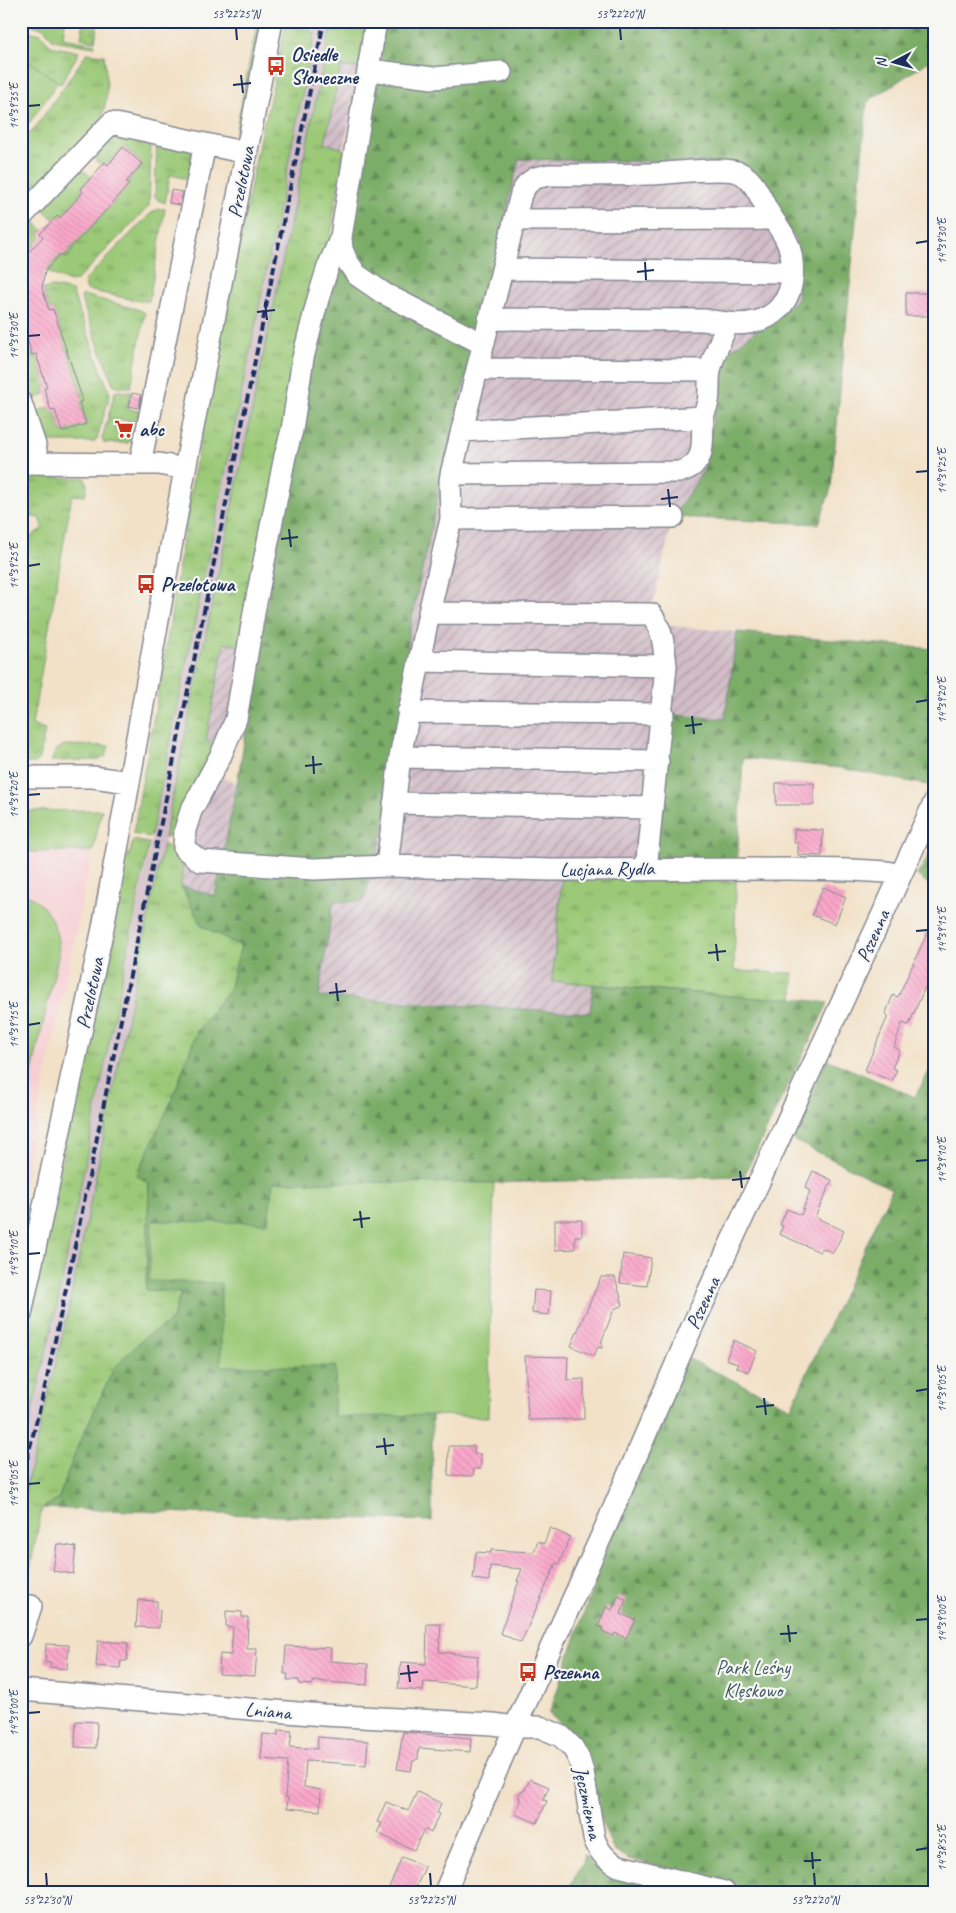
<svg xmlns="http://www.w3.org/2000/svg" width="956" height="1913" font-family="Caveat,sans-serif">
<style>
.built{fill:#f7cfd3}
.industrial{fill:url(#industrial-furrows)}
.railway{fill:#d2bdc7}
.grass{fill:url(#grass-tufts);stroke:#5b7c6a}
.forest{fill:url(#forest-firs);stroke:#4c6e63}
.garden{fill:#9bc977;stroke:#5b7c6a}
.building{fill:url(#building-back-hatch)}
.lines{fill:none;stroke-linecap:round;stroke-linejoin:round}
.minor-casing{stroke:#868892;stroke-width:24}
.minor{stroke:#fff;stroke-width:21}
.rail{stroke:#1b2f5e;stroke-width:4;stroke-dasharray:8 4;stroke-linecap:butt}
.ticks{fill:none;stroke:#1b2f5e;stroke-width:2}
.labels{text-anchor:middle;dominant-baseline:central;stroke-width:4.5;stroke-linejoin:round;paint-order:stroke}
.poi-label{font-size:20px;font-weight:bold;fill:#1b2f5e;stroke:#f6f6f2;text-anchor:start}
.street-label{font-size:20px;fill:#1b2f5e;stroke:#f6f6f2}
.park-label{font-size:20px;fill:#3b5664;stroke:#f6f6f2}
.neatline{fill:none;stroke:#1b2f5e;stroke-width:2}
.ticks-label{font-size:12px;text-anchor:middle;fill:#1b2f5e}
</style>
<defs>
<pattern id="industrial-furrows" width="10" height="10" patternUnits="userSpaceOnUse" patternTransform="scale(1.25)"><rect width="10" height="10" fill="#d2bdc7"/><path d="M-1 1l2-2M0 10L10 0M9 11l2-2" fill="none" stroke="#aa9aa5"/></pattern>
<pattern id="grass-tufts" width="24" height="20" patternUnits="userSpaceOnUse" patternTransform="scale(1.25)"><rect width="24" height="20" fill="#9bc977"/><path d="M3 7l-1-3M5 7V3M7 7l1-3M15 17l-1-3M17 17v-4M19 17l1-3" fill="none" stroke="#7ea465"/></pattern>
<pattern id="forest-firs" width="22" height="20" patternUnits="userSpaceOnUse" patternTransform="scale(1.25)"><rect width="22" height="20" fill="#7cad68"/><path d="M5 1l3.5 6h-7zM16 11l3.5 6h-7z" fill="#658d59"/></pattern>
<pattern id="building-back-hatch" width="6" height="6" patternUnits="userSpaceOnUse" patternTransform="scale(1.25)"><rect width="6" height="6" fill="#faa7c9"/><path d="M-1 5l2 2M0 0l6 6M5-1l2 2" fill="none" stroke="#d690af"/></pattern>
</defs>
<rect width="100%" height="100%" fill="#f6f6f2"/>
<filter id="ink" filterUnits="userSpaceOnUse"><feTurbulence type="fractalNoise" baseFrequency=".02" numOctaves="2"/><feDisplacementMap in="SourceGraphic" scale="10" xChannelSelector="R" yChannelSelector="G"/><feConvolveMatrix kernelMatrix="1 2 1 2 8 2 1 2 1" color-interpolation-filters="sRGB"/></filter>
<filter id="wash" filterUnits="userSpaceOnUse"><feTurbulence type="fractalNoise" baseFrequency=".0096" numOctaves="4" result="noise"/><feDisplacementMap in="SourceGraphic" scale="20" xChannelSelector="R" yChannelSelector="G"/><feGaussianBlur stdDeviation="1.12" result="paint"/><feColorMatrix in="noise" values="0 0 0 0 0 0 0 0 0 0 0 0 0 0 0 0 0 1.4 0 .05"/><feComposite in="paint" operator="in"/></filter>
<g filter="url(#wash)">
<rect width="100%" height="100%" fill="#f2e1c7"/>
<path class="built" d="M102 810 93 851 21 1194V811Z"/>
<path class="industrial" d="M341 66 359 68 344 149 325 144Z
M519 159 743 163 796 239 798 299 724 355 704 470 673 517 651 614 659 625 737 632 725 719 663 714 646 863 562 879 552 981 593 985 590 1013 319 997 333 901 400 757 409 631 449 445Z
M224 643 243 647 228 727 218 747 206 741Z
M216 775 237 784 215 897 181 886 183 854Z"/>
<path class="railway" d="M317 21H332L68 1312 21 1508V1459L56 1310Z"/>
<path class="grass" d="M21 21H65L63 38 95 44 94 47 53 40 44 28 21 23Z
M84 21H96L97 30 95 41 81 38Z
M332 21H367L359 68 341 66 325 143 344 149 330 242 243 647 224 643 206 741 218 747 169 836 164 838Z
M257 24 263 25 239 136 234 140Z
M286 25 310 29 315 32 151 837 133 834 161 678 193 478 263 123 266 118Z
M21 30 41 34 50 46 79 52 61 84 21 56Z
M87 53 104 55C107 80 110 102 98 125L24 206 21 138 33 131Z
M112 132 146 136 151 144 149 206 77 280 70 282 46 271 60 255 63 257 81 237 85 228 88 230 129 185 127 182 142 164 124 147 108 164 105 162 102 166 91 156Z
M157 139 191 149 192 155 188 179 170 175 165 203 158 200 155 196Z
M81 168 91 177 80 189 83 192 60 218 56 215 53 219 43 209Z
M159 209H165L149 301H140L87 290 84 281 150 214Z
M31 218 43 230 39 234 41 237 27 253 26 245Z
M54 287 72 291 110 394 97 439 94 442H46L40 438 35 412 50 407 51 412 55 411 62 432 86 424 80 403 83 401C76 379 72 352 57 334L61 332 53 309 49 310 43 289Z
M83 295 140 310 145 313 131 387H121L113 384 82 302 81 298Z
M27 340 32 355 36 354 47 387 43 388 45 394C41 396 35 399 30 397 17 394 21 353 21 342Z
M117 391 131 392 128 409 140 411 139 416H136L135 422 118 419 115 433 131 437 128 443H104L102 439 115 392Z
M34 477 85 478 87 485 85 496 72 495 32 725 45 730 39 758 36 763H21V541L26 540 43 528 39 518 28 516 21 519V483Z
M64 745 109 746 106 756 99 760 51 761 56 750Z
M133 840 149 843 56 1310 21 1459V1356L125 855 130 853Z
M163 844 183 854 181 886 202 926 241 946 229 990 197 1031 174 1095 149 1184 146 1290 181 1291 172 1321 144 1338 114 1368 77 1448 58 1500 42 1508 21 1614V1508L68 1312Z
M562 879 736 881 734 971 793 973V998H759L552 981Z"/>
<path class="forest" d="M383 21H935V57L867 102 831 488 819 524 673 517 704 470 724 355 798 299 796 239 743 163 519 159 449 445 409 631 400 757 376 861 363 901 333 902 319 997 590 1013 593 985 759 998H793L828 1003 744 1176 494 1183 273 1182 268 1224 152 1221 221 1283V1366H336L334 1417 432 1415V1521L42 1508 58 1500 77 1448 114 1368 144 1338 172 1321 181 1292 146 1290 149 1184 137 1175 174 1095 197 1031 229 990 241 946 202 926 181 886 215 896 237 784 310 349Z
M737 632 935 649V767L927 785 840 768 743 758 737 864 646 863 663 714 725 719Z
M935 845V889L917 875Z
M826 1059 915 1097 935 1061V1892H765L629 1859 614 1851 600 1818 572 1732 549 1714 603 1558 687 1358 791 1408 892 1189 793 1140Z
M585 1855 592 1865 615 1878 667 1890 567 1892 583 1862Z"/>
<path class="garden" d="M21 56 58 82 29 123 21 118Z
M102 810 93 851 21 852V811Z
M21 891C47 903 58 925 59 952L21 1122Z
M273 1182 494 1183 488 1417 432 1415 334 1417 336 1366H221V1283L149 1281 152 1221 268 1223Z"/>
<g id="blocks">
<path class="building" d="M123 147 142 164 126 182 129 184 112 204 63 256 60 254 45 271 42 288 49 310 53 309 83 401 79 402 86 424 62 432 55 410 51 411 44 388 47 387 36 354 32 355 24 329 21 328V260L43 237 40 234 57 216 60 218 83 192 81 189 105 162 108 165Z
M171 190 183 192 180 205 169 203Z
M906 293H935V316H906Z
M132 393 141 395 139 408 129 406Z
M776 783H814V805H776Z
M794 829 823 830 822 856 798 855V843H794Z
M823 887 846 897 835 924 812 915Z
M935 916V980L930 989 925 987 909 1025 902 1023 894 1047 900 1050 892 1068 897 1070 892 1081 865 1070 888 1016 885 1015 893 995 898 997Z
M813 1171 832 1180 815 1217 844 1231 833 1253 822 1248 820 1252 779 1234 783 1226 780 1225 787 1209 801 1215 810 1191 805 1188Z
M555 1220H582V1236H575V1249L555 1250Z
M623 1254 651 1258 647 1286 620 1283Z
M601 1277H615L623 1305 614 1309 602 1340V1348L598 1347 594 1356 571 1346Z
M534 1290 551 1291 549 1315 532 1313Z
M734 1340 757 1351 748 1372 736 1367 738 1364 726 1359Z
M525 1356 568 1357 567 1380 584 1379V1419L528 1420Z
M449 1446H474V1454H480L481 1463 480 1469H474L473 1476 448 1475Z
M550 1528 570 1537 559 1564 556 1563 521 1643 500 1633 519 1581H517L522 1569 490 1566 489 1581 473 1579 476 1552 491 1553V1550L534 1552 538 1541 544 1544Z
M57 1544 76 1547 73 1574 53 1571Z
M618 1596 626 1599 621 1614 635 1620 626 1638 615 1633 614 1636 602 1631 603 1628 598 1626 606 1607 612 1610Z
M138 1600 157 1601V1609L160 1610 159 1628 136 1627Z
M226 1611 242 1612V1617H248L247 1649H257L255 1676 219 1674 220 1654 231 1655 233 1627H226Z
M427 1624H441L439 1652 478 1656 476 1686 424 1682 423 1691 398 1689 401 1662 426 1664Z
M98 1641 128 1643 127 1661H121L120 1668 96 1666Z
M46 1644 69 1645 67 1669 50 1667 51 1663H45Z
M286 1646 331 1648 330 1661 368 1664 367 1685 313 1681 312 1685 299 1684V1680H287L288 1674H284Z
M76 1721 97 1722 96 1748 75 1747Z
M278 1730 292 1731 290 1747 317 1749 318 1737 368 1741 366 1765 306 1761 304 1787 321 1790 320 1811 287 1808 288 1797H285L288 1761 261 1759 263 1734 278 1735Z
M403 1732 471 1738 470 1752 419 1748 418 1759 413 1761 411 1771 397 1769Z
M530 1779 549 1787 543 1800 547 1801 537 1823 515 1814 520 1802 519 1793 525 1790Z
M417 1792 441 1803 437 1813 439 1814 431 1833 424 1829 414 1850 377 1833 382 1823 377 1822 386 1802 408 1811Z
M402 1857 425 1867 414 1892H387Z"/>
</g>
</g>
<g filter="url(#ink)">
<use href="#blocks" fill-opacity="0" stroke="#868892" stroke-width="1"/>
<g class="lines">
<g class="minor-casing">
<path id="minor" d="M376 21 341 237 342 249 347 261 357 275 383 293 483 344
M370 70 433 78 501 72
M21 217 111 123 205 144
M515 220 772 219
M341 237 328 267 318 299 303 358 292 430 285 456 255 607 236 719 221 755 191 811 185 830 184 848 200 861 314 869 387 866 552 870 787 869 852 870 887 872 900 875
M502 269 792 272
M489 319 703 320 727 323
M477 369 710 370
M21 403 35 445 38 463
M462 431 703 417
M21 463 140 464H159L185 469
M140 464 205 144 247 153
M451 519 673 517
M429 613 651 614C663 630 664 646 666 666L646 870
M419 661 666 666
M408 712 663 714
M400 757 658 761
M21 777H93L129 782
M394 803 652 808
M387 866 400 757 429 613 451 519 450 481 451 474 521 194 527 184 535 178 549 175C582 175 615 175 648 174 667 174 729 165 742 174 755 181 761 199 768 211 776 225 788 237 791 254 799 301 773 328 727 323 722 339 713 355 710 371 708 381 710 392 708 402 707 407 704 412 703 417 701 440 709 464 679 472L451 474
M21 1314 103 928 185 469 272 21
M21 1636 31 1606
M21 1690 323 1715 493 1724 515 1727H540L561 1736 573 1748 579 1759 583 1772 594 1838C599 1852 605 1859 619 1866L724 1892
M445 1892 515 1727 606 1526 692 1327 935 801"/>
</g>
<use href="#minor" class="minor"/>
<path class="rail" d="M21 1483 46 1383 76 1241 324 21"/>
</g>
</g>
<path class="ticks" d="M236 28 237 40M620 28 621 40M241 75 243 93M233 85 251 83M28 106 40 105M916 243 928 241M645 262 646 280M637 272 654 270M265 302 267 320M257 312 275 310M28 336 40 335M916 472 928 471M668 489 670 507M661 499 678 497M289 529 291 547M281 539 298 537M28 566 40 564M916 702 928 700M692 716 694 734M685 726 702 724M313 756 314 774M305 766 322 764M28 795 40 794M916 931 928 930M716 944 718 961M708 953 726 951M336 983 338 1001M329 993 346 991M28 1025 40 1023M916 1161 928 1160M740 1171 742 1188M732 1180 750 1178M360 1211 362 1228M353 1220 370 1218M28 1254 40 1253M916 1391 928 1389M764 1398 766 1415M756 1407 774 1405M384 1438 386 1455M376 1447 394 1445M28 1484 40 1483M916 1620 928 1619M788 1625 790 1642M780 1634 797 1633M408 1665 410 1682M400 1674 418 1672M28 1713 40 1712M916 1850 928 1848M812 1852 813 1869M804 1861 821 1860M46 1873 47 1886M430 1873 431 1886M814 1873 815 1886"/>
<defs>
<g id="bus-bare" transform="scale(1.5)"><path d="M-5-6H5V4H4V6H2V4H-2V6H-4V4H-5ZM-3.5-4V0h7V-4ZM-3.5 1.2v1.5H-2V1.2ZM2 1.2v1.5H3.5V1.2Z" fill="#c8321e" stroke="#f6f6f2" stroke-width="2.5" paint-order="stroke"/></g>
<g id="supermarket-bare" transform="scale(1.5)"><path d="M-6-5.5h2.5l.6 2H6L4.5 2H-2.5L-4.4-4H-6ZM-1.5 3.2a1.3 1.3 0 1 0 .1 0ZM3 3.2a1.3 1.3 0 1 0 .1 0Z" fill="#c8321e" stroke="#f6f6f2" stroke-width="2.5" paint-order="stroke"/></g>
</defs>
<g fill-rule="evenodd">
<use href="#bus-bare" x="276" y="66"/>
<use href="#supermarket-bare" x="124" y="429"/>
<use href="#bus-bare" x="146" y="584"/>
<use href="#bus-bare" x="528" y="1672"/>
</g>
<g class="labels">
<g class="poi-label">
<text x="291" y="54">Osiedle<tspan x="291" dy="23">Słoneczne</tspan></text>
<text x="139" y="429">abc</text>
<text x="161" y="584">Przelotowa</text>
<text x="543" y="1672">Pszenna</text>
</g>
<g class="street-label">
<text transform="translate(241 182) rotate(-79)">Przelotowa</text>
<text transform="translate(607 869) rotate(-1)">Lucjana Rydla</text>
<text transform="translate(873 936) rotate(-66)">Pszenna</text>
<text transform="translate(90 993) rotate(-78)">Przelotowa</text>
<text transform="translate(703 1303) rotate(-65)">Pszenna</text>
<text transform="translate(268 1711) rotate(5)">Lniana</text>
<text transform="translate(588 1803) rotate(78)">Jęczmienna</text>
</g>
<g class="park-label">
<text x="753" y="1667">Park Leśny<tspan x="753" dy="23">Klęskowo</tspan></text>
</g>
</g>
<rect width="956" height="1913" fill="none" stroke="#f6f6f2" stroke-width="55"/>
<g transform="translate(894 62) rotate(264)" stroke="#f6f6f2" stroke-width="4" paint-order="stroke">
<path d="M0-4L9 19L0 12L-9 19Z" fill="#1b2f5e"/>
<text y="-8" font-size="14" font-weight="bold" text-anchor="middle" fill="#1b2f5e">N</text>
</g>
<rect x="28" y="28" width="900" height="1858" class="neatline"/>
<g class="ticks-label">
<text x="236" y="18">53°22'25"N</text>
<text x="620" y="18">53°22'20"N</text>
<text transform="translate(14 106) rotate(-90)" y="4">14°39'35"E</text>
<text transform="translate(942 241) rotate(-90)" y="4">14°39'30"E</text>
<text transform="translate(14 336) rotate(-90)" y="4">14°39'30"E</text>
<text transform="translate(942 471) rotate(-90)" y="4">14°39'25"E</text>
<text transform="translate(14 566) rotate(-90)" y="4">14°39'25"E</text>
<text transform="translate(942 700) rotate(-90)" y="4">14°39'20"E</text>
<text transform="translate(14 795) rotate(-90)" y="4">14°39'20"E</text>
<text transform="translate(942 930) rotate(-90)" y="4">14°39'15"E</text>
<text transform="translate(14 1025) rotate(-90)" y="4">14°39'15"E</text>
<text transform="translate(942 1160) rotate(-90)" y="4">14°39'10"E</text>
<text transform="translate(14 1254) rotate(-90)" y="4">14°39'10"E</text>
<text transform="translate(942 1389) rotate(-90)" y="4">14°39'05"E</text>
<text transform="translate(14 1484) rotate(-90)" y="4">14°39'05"E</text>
<text transform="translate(942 1619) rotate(-90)" y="4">14°39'00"E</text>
<text transform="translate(14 1713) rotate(-90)" y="4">14°39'00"E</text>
<text transform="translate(942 1848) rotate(-90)" y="4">14°38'55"E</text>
<text x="47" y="1904">53°22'30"N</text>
<text x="431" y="1904">53°22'25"N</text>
<text x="815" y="1904">53°22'20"N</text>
</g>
</svg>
